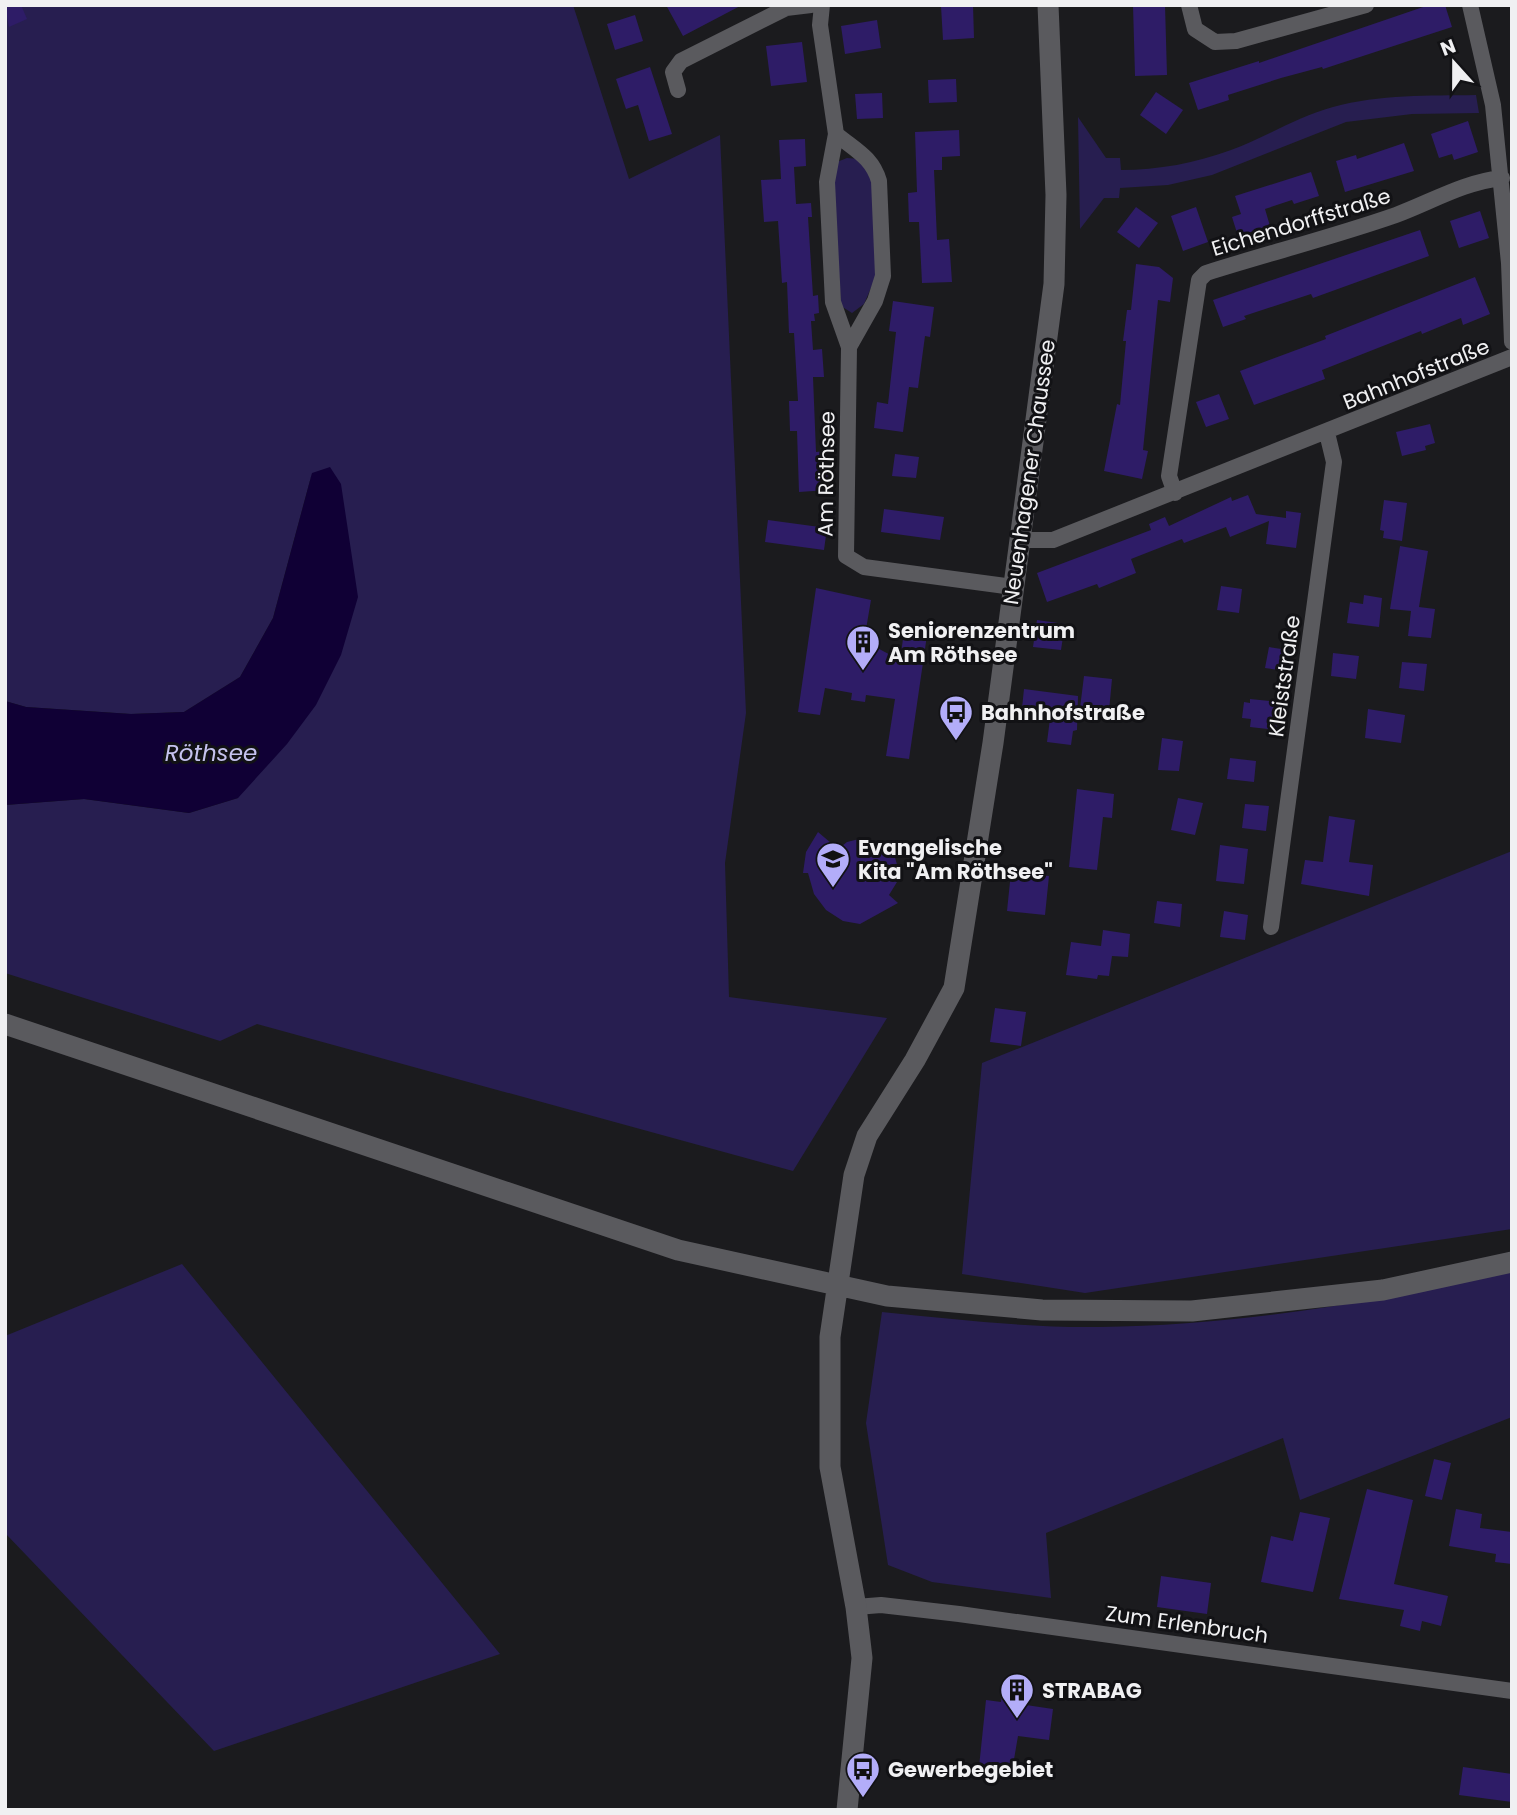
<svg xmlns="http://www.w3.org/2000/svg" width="1517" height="1815" font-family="Poppins,sans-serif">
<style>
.green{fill:#271e50}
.water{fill:#100035}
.building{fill:#2e1c67}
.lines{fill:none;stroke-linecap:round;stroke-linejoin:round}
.street{stroke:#5a5a5e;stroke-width:16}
.secondary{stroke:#5a5a5e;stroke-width:21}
.labels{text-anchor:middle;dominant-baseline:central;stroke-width:6;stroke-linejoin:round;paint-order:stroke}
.street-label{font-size:21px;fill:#f0f0f2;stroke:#121215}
.poi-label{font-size:21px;font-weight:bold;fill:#f0f0f2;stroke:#121215;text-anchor:start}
.water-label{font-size:23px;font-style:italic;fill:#c5c2ee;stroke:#121215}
</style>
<rect width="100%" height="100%" fill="#1b1b1e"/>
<path class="green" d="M5 5H573L629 179 720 135 746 713 725 863 729 997 887 1018 793 1171 257 1024 220 1041 5 973V805L84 799 189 813 238 798 312 473 273 618 240 677 184 712 131 714 26 707 5 701Z
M1476 95 1479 113 1412 114 1346 122 1212 175 1168 185 1120 188 1119 198H1104L1080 229 1078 117 1106 158H1120L1121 170C1158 170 1196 163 1231 150 1266 137 1297 117 1333 107 1380 94 1429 96 1476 95Z
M847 158 861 159 873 178 877 274 864 304 852 313 841 306 833 184 837 162Z
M1512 851V1229L1085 1293 962 1274 982 1063Z
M182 1264 500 1654 214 1751 5 1533V1336Z
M1512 1272V1417L1300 1500 1283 1438 1046 1533 1051 1598 932 1582 888 1565 866 1423 882 1312C954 1319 1027 1328 1100 1327 1239 1325 1376 1302 1512 1272Z"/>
<path class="water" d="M330 467 341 484 358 597 341 655 316 705 287 744 238 798 189 813 84 799 5 805V701L26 707 131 714 184 712 240 677 273 618 312 473Z"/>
<path class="building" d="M12 5H21L27 19 9 27 5 8Z
M666 5H742L683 36Z
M973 5 974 38 943 40 941 6Z
M1133 5H1165L1167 75 1135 76Z
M1429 5H1445L1452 27 1323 69 1322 67 1281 78 1228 95 1229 100 1198 110 1189 83 1259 61V63Z
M635 15 643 41 615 50 607 24Z
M877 20 881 48 845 54 841 26Z
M802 42 807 82 771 86 766 46Z
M650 67 672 134 649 141 638 105 626 109 616 79Z
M956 79 957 102 929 103 928 80Z
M1156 92 1183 110 1166 134 1140 115Z
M882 93 883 118 857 119 855 94Z
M1468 121 1478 152 1454 160 1452 154 1439 158 1431 134Z
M959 130 960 156 942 157V170H934L937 240 949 239 952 282 922 283 919 222H909L908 193 917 192 915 132Z
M805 139 806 166 794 167 796 204 811 203 812 217H808L813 296 818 295 819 313 814 314 815 321H811L813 350 822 349 824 377H813L816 452 826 451 828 490 799 492 797 431H790L789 401H798L794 333H789L787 282 782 283 778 221 764 222 761 180 781 179 779 140Z
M1404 143 1414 171 1345 192 1336 161 1356 155 1357 159Z
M1311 172 1319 196 1294 204 1292 200 1265 209 1270 226 1238 236 1232 217 1241 214 1235 196Z
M1136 207 1158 223 1139 248 1117 232Z
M1196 207 1208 242 1183 251 1171 216Z
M1480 211 1489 238 1459 248 1450 221Z
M1420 230 1429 256 1313 298 1311 294 1244 316 1246 319 1223 327 1213 300Z
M1136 264 1159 267 1173 278 1170 302 1158 300 1143 450 1148 451 1142 479 1104 471 1117 404 1120 405 1126 341H1123L1127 310H1131Z
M1475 277 1490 314 1463 325 1461 318 1422 334 1421 331 1322 370 1325 379 1254 405 1240 371 1326 339 1325 336Z
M893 301 934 307 930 337 925 336 918 388 909 387 903 432 874 428 877 402 888 404 896 332 889 331Z
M1219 394 1229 419 1206 427 1196 402Z
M1430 424 1435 443 1425 446 1426 450 1402 456 1396 432Z
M895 454 919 457 916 478 892 476Z
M1248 495 1256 514 1286 518V511L1301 513 1296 548 1266 544 1269 521 1230 537 1226 527 1184 543 1182 539 1131 559 1136 573 1099 588 1097 584 1047 602 1037 573 1151 530 1149 524 1165 517 1169 526 1231 497 1232 501Z
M1384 500 1407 503 1402 541 1383 538 1384 531 1380 530Z
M884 509 944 517 940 540 881 532Z
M768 520 827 528 824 550 765 542Z
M1400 546 1428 551 1419 607 1435 609 1431 638 1408 636 1411 611 1390 609Z
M1221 586 1242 589 1239 613 1217 610Z
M816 588 871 600 864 641 900 660 904 632 927 635 909 759 886 756 895 699 866 695 865 702 851 700 852 693 825 688 820 715 798 712Z
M1364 595 1382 598 1379 627 1347 623 1350 602 1363 604Z
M1037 620 1065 624 1061 650 1033 647Z
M1269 647 1288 650 1285 671 1265 668Z
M1333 653 1359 656 1356 679 1331 676Z
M1402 662 1427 664 1424 691 1399 688Z
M1084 676 1112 679 1109 711 1080 708Z
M1024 689 1078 696 1077 730 1073 731 1071 745 1047 742 1051 711 1022 708Z
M1250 699 1280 702 1276 730 1250 727 1251 719 1242 718 1244 702 1250 703Z
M1368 709 1405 715 1401 743 1365 738Z
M1162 738 1183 741 1179 771 1158 770Z
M1230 758 1256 761 1254 782 1227 779Z
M1077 789 1114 794 1112 818 1103 817 1097 870 1069 867Z
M1178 798 1203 803 1195 835 1171 830Z
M1245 804 1269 806 1266 831 1242 828Z
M1329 816 1355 820 1349 862 1373 865 1369 896 1301 884 1305 860 1323 862Z
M818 832 838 849 847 842 859 839 880 847 885 841 894 854 898 868 897 882 889 895 898 903 860 924 843 921 826 910 814 894 808 873H803L806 852Z
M1220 845 1248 849 1244 884 1216 881Z
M1011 872 1049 876 1045 915 1007 911Z
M1157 901 1182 904 1180 927 1154 923Z
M1224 911 1248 915 1245 940 1220 937Z
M1103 930 1130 934 1128 957 1112 956 1109 976 1098 975 1097 979 1066 975 1071 942 1101 946Z
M995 1008 1026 1012 1021 1046 990 1042Z
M1434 1459 1451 1463 1442 1500 1425 1496Z
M1367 1489 1413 1500 1394 1584 1448 1596 1441 1626 1422 1621 1420 1631 1400 1626 1404 1610 1339 1599Z
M1456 1509 1482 1514 1480 1528 1512 1532V1564L1495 1562 1496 1554 1449 1546Z
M1300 1512 1330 1518 1313 1592 1261 1582 1271 1536 1293 1541Z
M1161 1576 1211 1583 1207 1614 1157 1607Z
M1002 1689 1012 1703 1053 1709 1049 1740 1018 1736 1012 1771 979 1767 986 1700 1001 1702Z
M1463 1767 1512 1774V1802L1459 1795Z"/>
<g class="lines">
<path class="street" d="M822 5 820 25 836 134 827 182 833 302 849 347 846 556 864 567 1013 587
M1189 5 1195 29 1215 42 1236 41 1366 5
M1470 5 1493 105 1509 263 1512 342
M678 90 673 72 681 61 786 8 811 5
M836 134C855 150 872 157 879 181L883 276 875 301 849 347
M1175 493 1169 476 1199 280 1206 273C1269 253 1333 237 1396 215 1431 202 1464 182 1502 178
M1021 540H1053L1512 357
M1271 927 1334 462 1327 433
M856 1607 881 1605 959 1614 1512 1691"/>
<path class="secondary" d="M5 1024 678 1250 887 1296 1042 1310 1192 1311 1383 1290 1512 1262
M847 1810 862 1658 856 1607 830 1467V1337L854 1175 867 1136 915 1060 954 988 993 743 1054 284 1056 195 1048 5"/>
</g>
<defs>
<g id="building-pin" transform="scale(1.75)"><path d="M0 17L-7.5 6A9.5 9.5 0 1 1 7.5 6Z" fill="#b3adf9" stroke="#121215"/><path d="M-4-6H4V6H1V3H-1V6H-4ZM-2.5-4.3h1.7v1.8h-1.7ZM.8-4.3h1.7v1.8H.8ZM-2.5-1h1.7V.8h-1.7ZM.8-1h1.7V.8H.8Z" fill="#111"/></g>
<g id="bus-pin" transform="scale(1.75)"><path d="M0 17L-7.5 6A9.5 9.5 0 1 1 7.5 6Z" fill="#b3adf9" stroke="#121215"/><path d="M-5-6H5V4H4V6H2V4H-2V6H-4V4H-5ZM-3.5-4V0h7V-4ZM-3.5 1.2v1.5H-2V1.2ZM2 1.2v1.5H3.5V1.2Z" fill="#111"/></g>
<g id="school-pin" transform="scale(1.75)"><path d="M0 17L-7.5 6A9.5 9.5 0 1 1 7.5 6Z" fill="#b3adf9" stroke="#121215"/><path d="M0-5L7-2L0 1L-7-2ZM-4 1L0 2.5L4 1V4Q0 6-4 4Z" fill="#111"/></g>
</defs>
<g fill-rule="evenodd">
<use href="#building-pin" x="863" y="642"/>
<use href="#bus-pin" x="956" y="712"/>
<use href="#school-pin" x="833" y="859"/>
<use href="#building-pin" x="1017" y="1690"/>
<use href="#bus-pin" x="863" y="1769"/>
</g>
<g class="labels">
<g class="street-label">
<text transform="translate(1301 222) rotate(-17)">Eichendorffstraße</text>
<text transform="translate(1416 374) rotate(-22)">Bahnhofstraße</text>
<text transform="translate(1029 472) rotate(-82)">Neuenhagener Chaussee</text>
<text transform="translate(826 474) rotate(-89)">Am Röthsee</text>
<text transform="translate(1284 676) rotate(-82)">Kleiststraße</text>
<text transform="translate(1187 1624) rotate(8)">Zum Erlenbruch</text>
</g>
<g class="poi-label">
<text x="888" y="630">Seniorenzentrum<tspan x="888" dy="24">Am Röthsee</tspan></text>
<text x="981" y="712">Bahnhofstraße</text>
<text x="858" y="847">Evangelische<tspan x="858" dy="24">Kita "Am Röthsee"</tspan></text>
<text x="1042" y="1690">STRABAG</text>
<text x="888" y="1769">Gewerbegebiet</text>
</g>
<g class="water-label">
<text x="211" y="753">Röthsee</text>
</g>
</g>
<rect width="1517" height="1815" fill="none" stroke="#f0f0f2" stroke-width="14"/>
<g transform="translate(1454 63) rotate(339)" stroke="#121215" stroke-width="5" paint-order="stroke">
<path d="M0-5L12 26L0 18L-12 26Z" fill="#f0f0f2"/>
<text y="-10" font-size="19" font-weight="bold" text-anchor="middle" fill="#f0f0f2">N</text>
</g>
</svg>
